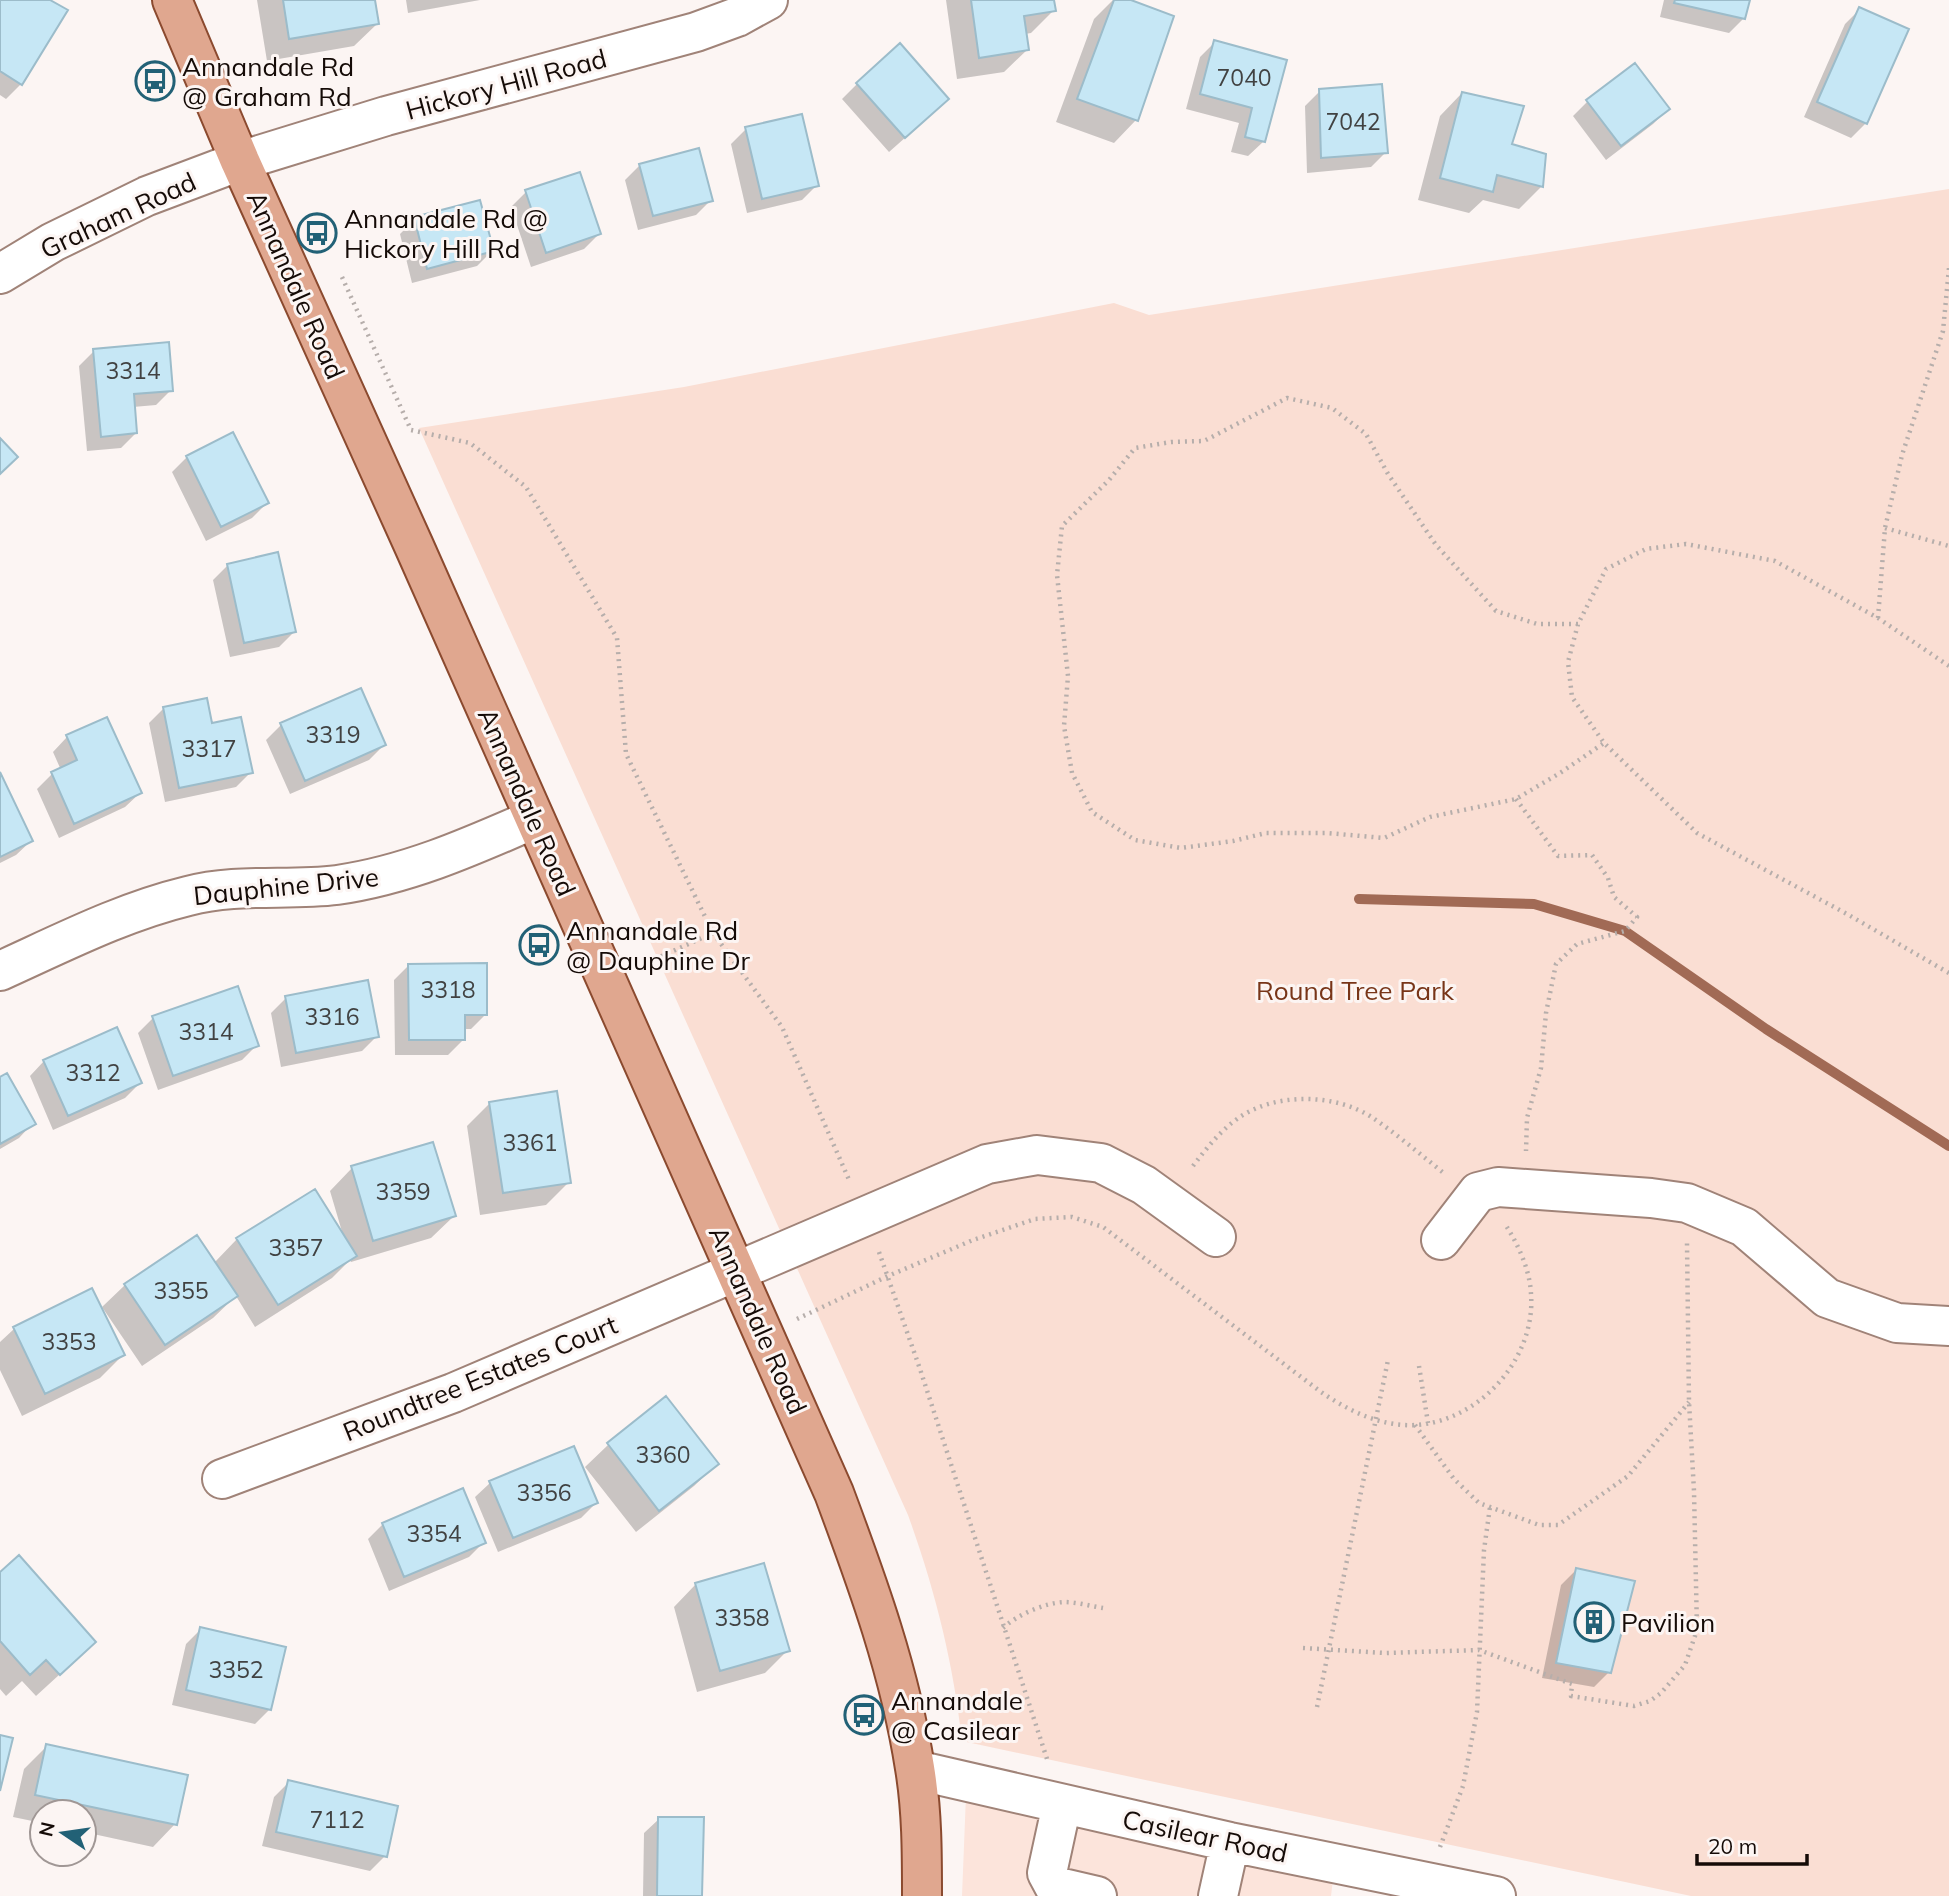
<svg xmlns="http://www.w3.org/2000/svg" width="1949" height="1896" font-family="Mulish,sans-serif">
<style>
.built{fill:#fce4db}
.green{fill:#faded3}
.shadow{fill:#0003}
.lines{fill:none;stroke-linecap:round;stroke-linejoin:round}
.stream{stroke:#a16a55;stroke-width:10}
.building{fill:#c6e7f5;stroke:#9cbcca;stroke-width:2}
.minor-casing{stroke:#a08378;stroke-width:42}
.major-casing{stroke:#8b4a2f;stroke-width:42}
.path{stroke:#b6aeab;stroke-width:4.5;stroke-dasharray:2 5;stroke-linecap:butt}
.minor{stroke:#fff;stroke-width:38}
.major{stroke:#e0a78f;stroke-width:38}
.labels{text-anchor:middle;dominant-baseline:central;stroke-width:6;stroke-linejoin:round;paint-order:stroke}
.number-label{font-size:23px;fill:#414242}
.poi-label{font-size:26px;fill:#150b07;stroke:#fcf5f3;text-anchor:start}
.street-label{font-size:26px;fill:#150b07;stroke:#fcf5f3}
.park-label{font-size:26px;fill:#783518;stroke:#fcf5f3}
</style>
<rect width="100%" height="100%" fill="#fcf5f3"/>
<path class="built" d="M966 1795 1333 1879 1331 1896H962Z"/>
<path class="green" d="M1949 189V1896H1691L962 1741C953 1661 935 1590 908 1515L419 428 684 387 1114 303 1149 315Z"/>
<path class="shadow" d="M0 0H47L21 84 6 99 0 95Z
M257 0H373L377 24 354 46 267 61Z
M406 0H480L408 13Z
M946 0H1052L1054 10 1031 33 1025 34 1027 50 1004 72 957 79Z
M1113 0H1126L1136 120 1114 143 1056 122 1094 19Z
M1664 0H1748L1744 18 1729 33 1660 17Z
M1860 9 1866 123 1851 138 1804 117 1845 24Z
M1215 42 1285 61 1263 142 1248 156 1231 152 1239 123 1186 109 1200 57Z
M857 84 932 114 889 152 842 99Z
M1320 91 1386 152 1371 167 1307 173 1305 106Z
M1462 93 1510 145 1544 156 1541 187 1519 209 1483 200 1469 213 1418 200 1440 116Z
M1588 101 1668 109 1653 124 1606 160 1573 116Z
M746 129 817 185 802 200 747 213 731 144Z
M640 165 711 200 696 215 638 230 625 180Z
M526 192 599 234 584 249 531 267 511 207Z
M415 219 492 251 477 266 412 283 400 234Z
M94 351 171 390 156 405 133 407 136 433 121 448 87 451 79 366Z
M187 457 267 503 252 518 206 541 172 472Z
M228 565 294 632 279 647 230 657 213 580Z
M164 708 251 772 236 787 165 802 149 723Z
M281 725 384 745 369 760 290 794 266 740Z
M67 737 140 793 125 807 59 838 37 789 52 774 61 770 53 752Z
M0 776 31 841 16 855 0 863Z
M409 965 486 1014 471 1029H463V1040L448 1055H395L394 980Z
M286 998 377 1036 362 1051 281 1067 271 1013Z
M153 1018 257 1045 242 1060 158 1090 138 1033Z
M44 1061 140 1083 125 1098 53 1130 30 1076Z
M0 1079 33 1123 19 1138 0 1149Z
M490 1103 569 1182 546 1205 480 1215 467 1126Z
M352 1168 454 1216 431 1238 351 1262 350 1260 332 1278 255 1327 236 1296 213 1318 142 1366 102 1307 125 1285 214 1263 237 1239 343 1235 330 1191Z
M92 1291 123 1355 100 1378 22 1416 0 1370V1342L14 1329Z
M666 1399 717 1464 694 1486 636 1532 585 1467 608 1445Z
M490 1483 596 1503 581 1518 498 1552 475 1497Z
M383 1524 484 1542 469 1557 389 1591 368 1539Z
M1576 1570 1609 1672 1594 1687 1542 1678 1561 1585Z
M0 1575 71 1664 36 1696 22 1681 6 1696 0 1689Z
M696 1584 788 1650 765 1673 697 1692 674 1607Z
M201 1629 270 1709 255 1724 172 1705 186 1644Z
M47 1746 175 1824 153 1847 84 1832V1812H42V1823L13 1817 24 1769Z
M289 1782 385 1856 370 1871 262 1846 274 1797Z
M659 1819 701 1896H643L644 1833Z"/>
<g class="lines">
<path class="stream" d="M1359 899 1534 904 1625 931 1766 1029 1949 1146"/>
</g>
<path class="building" d="M0 0H50L68 10 22 85 0 71Z
M283 0H375L379 24 289 39Z
M971 0H1054L1056 11 1024 16 1029 50 979 58Z
M1114 0H1131L1174 16 1138 121 1077 99Z
M1675 0H1750L1745 19 1674 3Z
M1859 7 1909 29 1867 124 1817 102Z
M1214 40 1287 60 1265 142 1245 137 1252 108 1200 94Z
M900 43 949 99 905 138 856 83Z
M1635 63 1670 109 1621 146 1586 100Z
M1382 84 1388 153 1321 158 1319 89Z
M1462 92 1524 106 1512 144 1546 154 1543 187 1497 175 1493 192 1440 178Z
M802 114 819 186 762 199 745 127Z
M699 148 713 201 653 216 639 164Z
M580 172 601 234 546 253 525 190Z
M480 200 494 251 427 269 414 217Z
M169 342 173 391 134 394 137 433 101 437 93 349Z
M233 432 269 503 221 527 186 456Z
M0 438 18 457 0 474Z
M278 552 296 632 244 643 227 564Z
M361 688 386 745 305 781 280 723Z
M207 698 212 723 241 717 253 773 179 788 163 707Z
M107 717 142 793 74 824 51 772 77 760 66 735Z
M0 772 33 841 0 857Z
M487 963V1015H465V1040H409L408 964Z
M368 980 379 1037 296 1053 285 996Z
M238 986 259 1046 173 1076 152 1016Z
M117 1027 142 1083 68 1116 43 1060Z
M7 1073 36 1124 0 1144V1077Z
M557 1091 571 1183 503 1193 489 1102Z
M433 1142 456 1216 373 1241 351 1166Z
M315 1189 357 1256 278 1305 236 1238Z
M197 1235 238 1296 165 1345 124 1284Z
M92 1288 125 1355 45 1394 13 1327Z
M666 1396 719 1464 659 1511 607 1443Z
M574 1446 598 1503 513 1538 489 1481Z
M463 1488 486 1543 404 1577 382 1523Z
M19 1555 96 1642 60 1675 46 1660 30 1675 0 1641V1572Z
M764 1563 790 1651 720 1671 695 1583Z
M1576 1568 1635 1581 1611 1673 1556 1663Z
M200 1627 286 1647 271 1710 186 1690Z
M0 1735 13 1738 0 1791Z
M46 1744 188 1775 177 1825 35 1795Z
M288 1780 398 1806 387 1857 276 1832Z
M658 1817H704L702 1896H657Z"/>
<g class="lines">
<g class="minor-casing">
<path id="minor" d="M0 274 53 242 147 196 240 161 386 116 696 32 737 17 768 0
M0 971C62 943 122 912 188 896 237 883 288 891 337 885 407 875 470 847 534 819
M1441 1240 1478 1192 1498 1187 1651 1198 1687 1203 1744 1227 1827 1298 1897 1323 1949 1326
M222 1479 453 1393 987 1164 1037 1155 1101 1163 1144 1185 1216 1237
M916 1770 1230 1842 1496 1896
M1062 1804 1047 1873 1054 1886 1097 1896
M1218 1896 1230 1842"/>
</g>
<g class="major-casing">
<path id="major" d="M172 0 240 161 414 546 834 1493C868 1584 900 1672 915 1768 922 1810 922 1854 922 1896"/>
</g>
<path class="path" d="M342 277 411 430 470 443 526 487 617 638 626 754 713 933 782 1027 850 1182
M1885 528 1949 546
M1878 618 1885 528 1902 455 1943 331 1949 268
M1578 624H1537L1496 611 1436 545 1388 474 1366 434 1332 408 1287 398 1204 441 1171 442 1135 448 1109 480 1062 526 1057 575 1068 676 1064 726 1072 773 1092 812 1135 840 1181 848 1233 841 1266 833H1327L1384 838 1430 817 1516 799 1560 773 1604 743
M1949 666 1878 618 1775 561 1686 544 1646 549 1606 569 1578 624 1568 662 1572 697 1604 743 1697 833 1847 914 1949 973
M1516 799 1558 856 1592 855 1608 878 1614 897 1637 917 1625 931 1577 944 1556 964 1546 1013 1541 1068 1527 1118 1526 1151
M642 965 713 933
M1193 1166C1206 1149 1219 1132 1237 1119 1274 1092 1336 1093 1373 1118 1398 1135 1421 1155 1445 1174
M879 1252 920 1369 1048 1762
M797 1319 888 1276 973 1240 1035 1219 1072 1217 1103 1227 1321 1392C1349 1411 1381 1427 1416 1425 1480 1421 1536 1358 1531 1294 1530 1270 1518 1244 1505 1224
M1419 1366 1428 1423
M1415 1425 1454 1479 1479 1503 1539 1525H1558L1628 1476 1689 1402
M1003 1628C1017 1615 1044 1603 1064 1602 1077 1602 1090 1606 1103 1608
M1303 1648 1385 1653 1479 1650 1572 1684 1571 1696 1634 1706 1650 1701 1661 1693 1685 1665 1697 1630 1694 1491 1689 1402 1687 1243
M1317 1707 1388 1360
M1440 1847 1463 1786 1477 1712 1484 1550 1490 1507"/>
<use href="#minor" class="minor"/>
<use href="#major" class="major"/>
</g>
<defs>
<g id="bus-ring" transform="scale(2.0125)"><circle r="9.5" fill="#fcf5f3" stroke="#226176" stroke-width="1.5"/><path d="M-5-6H5V4H4V6H2V4H-2V6H-4V4H-5ZM-3.5-4V0h7V-4ZM-3.5 1.2v1.5H-2V1.2ZM2 1.2v1.5H3.5V1.2Z" fill="#226176"/></g>
<g id="building-ring" transform="scale(2.0125)"><circle r="9.5" fill="#fcf5f3" stroke="#226176" stroke-width="1.5"/><path d="M-4-6H4V6H1V3H-1V6H-4ZM-2.5-4.3h1.7v1.8h-1.7ZM.8-4.3h1.7v1.8H.8ZM-2.5-1h1.7V.8h-1.7ZM.8-1h1.7V.8H.8Z" fill="#226176"/></g>
</defs>
<g fill-rule="evenodd">
<use href="#bus-ring" x="155" y="81"/>
<use href="#bus-ring" x="317" y="233"/>
<use href="#bus-ring" x="539" y="945"/>
<use href="#building-ring" x="1594" y="1622"/>
<use href="#bus-ring" x="864" y="1715"/>
</g>
<g class="labels">
<g class="number-label">
<text x="1244" y="77">7040</text>
<text x="1353" y="121">7042</text>
<text x="133" y="370">3314</text>
<text x="333" y="734">3319</text>
<text x="209" y="748">3317</text>
<text x="448" y="989">3318</text>
<text x="332" y="1016">3316</text>
<text x="206" y="1031">3314</text>
<text x="93" y="1072">3312</text>
<text x="530" y="1142">3361</text>
<text x="403" y="1191">3359</text>
<text x="296" y="1247">3357</text>
<text x="181" y="1290">3355</text>
<text x="69" y="1341">3353</text>
<text x="663" y="1454">3360</text>
<text x="544" y="1492">3356</text>
<text x="434" y="1533">3354</text>
<text x="742" y="1617">3358</text>
<text x="236" y="1669">3352</text>
<text x="337" y="1819">7112</text>
</g>
<g class="poi-label">
<text x="182" y="66">Annandale Rd<tspan x="182" dy="30">@ Graham Rd</tspan></text>
<text x="344" y="218">Annandale Rd @<tspan x="344" dy="30">Hickory Hill Rd</tspan></text>
<text x="566" y="930">Annandale Rd<tspan x="566" dy="30">@ Dauphine Dr</tspan></text>
<text x="1621" y="1622">Pavilion</text>
<text x="891" y="1700">Annandale<tspan x="891" dy="30">@ Casilear</tspan></text>
</g>
<g class="street-label">
<text transform="translate(506 84) rotate(-15)">Hickory Hill Road</text>
<text transform="translate(118 215) rotate(-25)">Graham Road</text>
<text transform="translate(296 285) rotate(66)">Annandale Road</text>
<text transform="translate(527 802) rotate(66)">Annandale Road</text>
<text transform="translate(286 886) rotate(-6)">Dauphine Drive</text>
<text transform="translate(758 1320) rotate(66)">Annandale Road</text>
<text transform="translate(480 1378) rotate(-22)">Roundtree Estates Court</text>
<text transform="translate(1205 1836) rotate(12)">Casilear Road</text>
</g>
<g class="park-label">
<text x="1355" y="990">Round Tree Park</text>
</g>
</g>
<g transform="translate(63 1833) rotate(283)"><circle r="33" fill="#fcf5f3" stroke="#a09795" stroke-width="2"/>
<path d="M0-5L12 26L0 18L-12 26Z" fill="#226176"/>
<text y="-10" font-size="19" font-weight="bold" text-anchor="middle" fill="#150b07">N</text>
</g>
<path d="M1697 1854v10h110v-10" fill="none" stroke="#150b07" stroke-width="3.5"/>
<text x="1708" y="1854" font-size="21" fill="#150b07" stroke="#fcf5f3" stroke-width="5" paint-order="stroke">20 m</text>
</svg>
